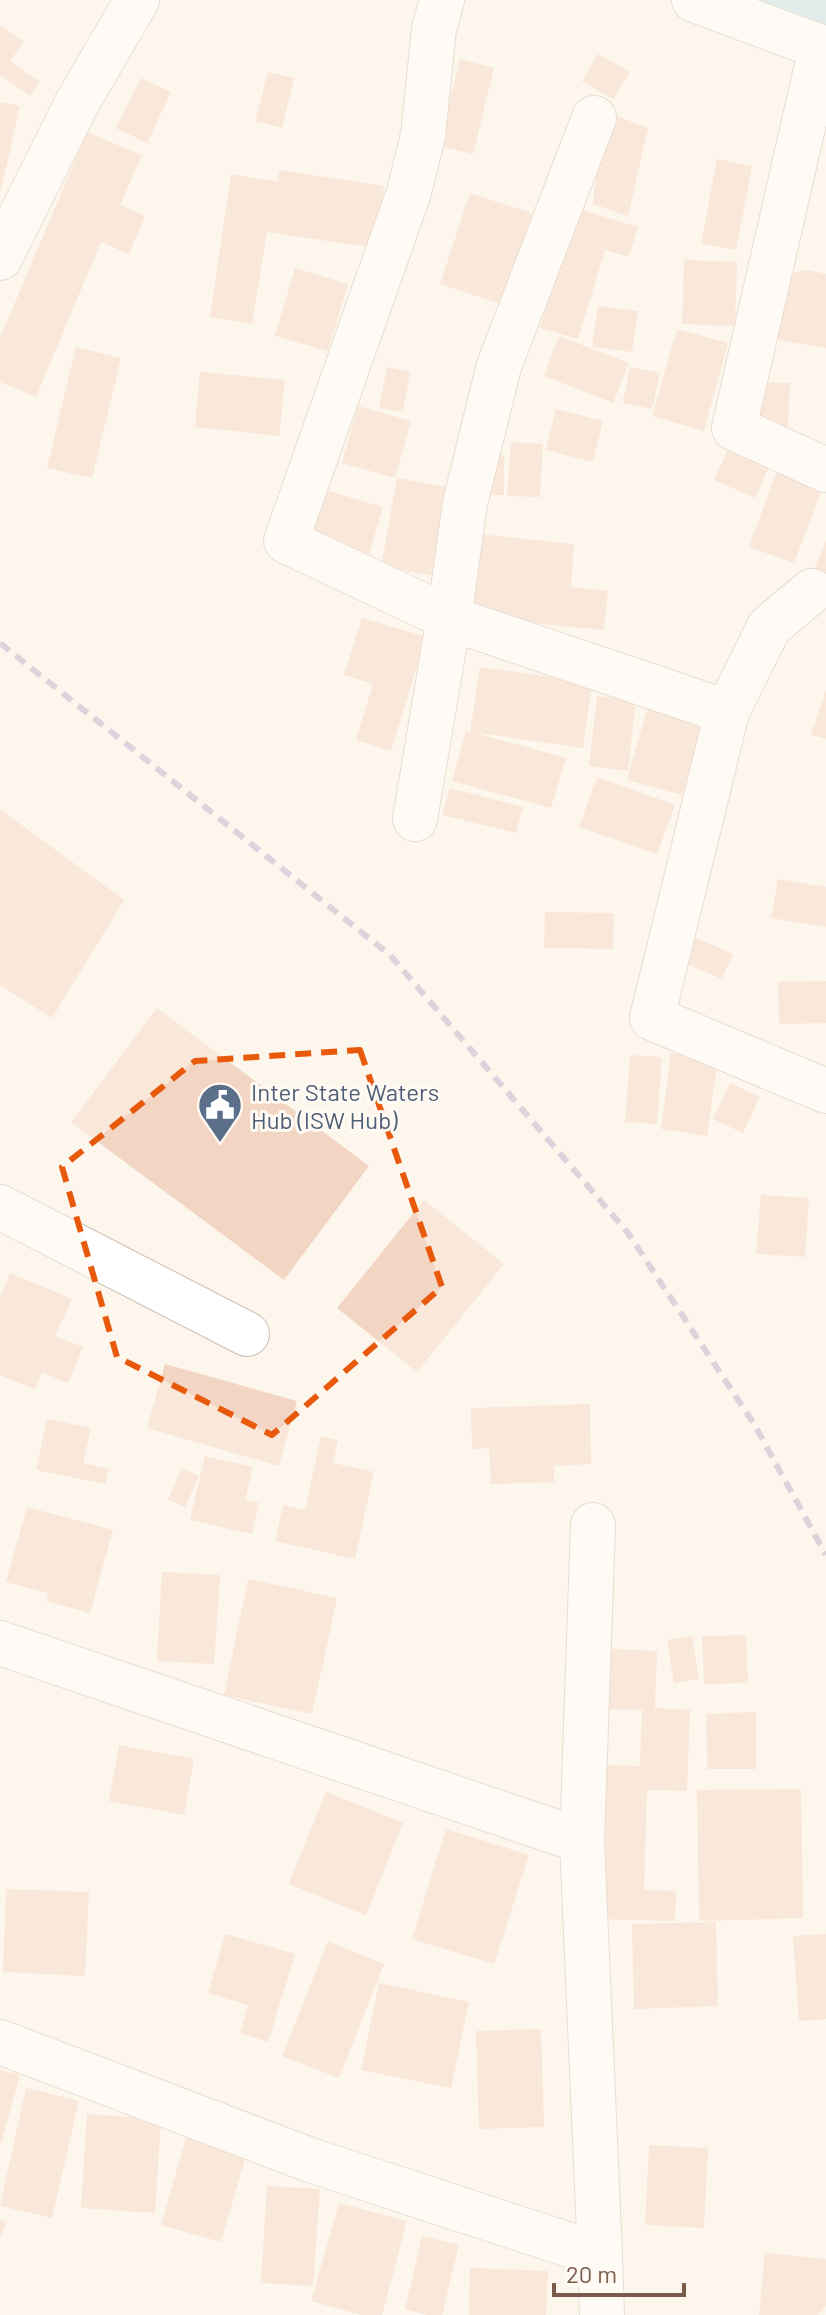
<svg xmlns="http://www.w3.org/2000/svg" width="826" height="2315" font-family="Barlow,sans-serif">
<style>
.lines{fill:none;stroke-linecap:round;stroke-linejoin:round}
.canal{stroke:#bfe3e8;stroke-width:46}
.building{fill:#f3d5c3}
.street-casing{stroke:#d1beb0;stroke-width:46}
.secondary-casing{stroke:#d6c0b0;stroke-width:46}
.street{stroke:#fff;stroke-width:44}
.secondary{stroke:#fff;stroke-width:44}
.rail{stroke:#b9a8c9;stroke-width:6;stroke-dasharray:12 8;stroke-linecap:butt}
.marked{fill:none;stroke:#e8590c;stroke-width:6;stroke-dasharray:16 10;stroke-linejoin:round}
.labels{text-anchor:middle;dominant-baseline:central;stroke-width:6;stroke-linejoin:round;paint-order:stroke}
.service-label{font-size:24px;fill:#4e5e75;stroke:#fffaf3;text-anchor:start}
</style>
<rect width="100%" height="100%" fill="#fdf6ec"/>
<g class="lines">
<path class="canal" d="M752 6 826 24"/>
</g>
<path class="building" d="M0 25 24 42 10 61 40 82 30 96 0 75Z
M598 54 630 72 613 99 582 81Z
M460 59 494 68 473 154 439 146Z
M268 72 294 78 282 128 255 121Z
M141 78 171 92 147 143 116 128Z
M0 102 20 106 1 191H0Z
M614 115 648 128 628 216 593 204 598 159Z
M87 132 142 155 120 205 145 216 129 254 101 242 36 397 0 382V338Z
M717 159 752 166 736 250 701 244Z
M279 170 384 186 375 248 267 232 252 324 210 317 231 174 278 182Z
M470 193 534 214 504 305 440 284Z
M576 208 638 227 629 257 605 250 578 339 540 328Z
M684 260 737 262 735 326 682 324Z
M295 268 348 284 328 351 275 336Z
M807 270 826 274V348L772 339 778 275Z
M598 306 638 311 632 352 592 347Z
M677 329 728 343 704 431 652 416Z
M559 336 629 363 613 403 544 376Z
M76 347 121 358 92 478 47 468Z
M387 367 410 372 403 412 379 408Z
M630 367 660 373 652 409 623 403Z
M200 372 285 380 279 436 195 427Z
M751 382 790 383 788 429 750 428Z
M358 406 411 421 395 478 342 463Z
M556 409 603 421 593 462 546 450Z
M732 440 773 459 755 498 714 480Z
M511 442 543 444 540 497 507 496Z
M485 455H504V495H485Z
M779 465 825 481 794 563 749 547Z
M397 478 452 488 436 576 381 567Z
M318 488 383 507 368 558 303 538Z
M478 534 574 544 571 587 608 591 604 630 470 617Z
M826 541V582L811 576Z
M362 618 426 637 391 751 356 740 373 684 344 675Z
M480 667 592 683 583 748 472 732 566 758 551 808 452 781 466 730 470 732Z
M826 690V739L811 735Z
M597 696 636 700 628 771 589 766Z
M651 696 706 711 682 795 627 780Z
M597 777 675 805 657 854 579 827Z
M450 788 523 807 516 833 442 815Z
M0 809 124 900 52 1018 0 985Z
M778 879 826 887V927L771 918Z
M545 912 614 913 613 949 544 948Z
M691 936 733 954 722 979 680 961Z
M826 981V1023L779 1024 778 982Z
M157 1008 369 1166 284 1280 71 1122Z
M671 1053 718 1059 707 1136 661 1129Z
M630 1055 662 1057 657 1124 625 1122Z
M730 1083 760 1097 743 1133 713 1119Z
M761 1195 809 1198 805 1257 756 1254Z
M424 1200 504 1264 417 1372 337 1308Z
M10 1273 72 1299 55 1336 83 1347 68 1383 42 1372 35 1389 0 1375V1297Z
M165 1364 297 1401 279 1466 147 1428Z
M590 1404 591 1464 554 1466V1482L491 1484 489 1448 472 1449 471 1408Z
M47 1419 91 1428 83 1463 109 1469 105 1484 36 1470Z
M321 1436 338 1440 333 1463 374 1472 355 1559 275 1541 283 1505 305 1510Z
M205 1456 253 1467 245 1500 259 1503 252 1534 190 1520Z
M182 1468 199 1476 185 1507 168 1499Z
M27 1507 113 1530 90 1613 46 1601 48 1593 6 1582Z
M162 1572 220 1575 214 1664 157 1661Z
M248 1579 337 1598 312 1714 224 1695Z
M746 1635 748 1683 704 1684 702 1636Z
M692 1636 699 1679 674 1683 667 1640Z
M611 1649 657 1651 655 1708 690 1710 687 1791 647 1790 644 1890 676 1891 675 1921 596 1919 601 1765 640 1766 642 1710 609 1709Z
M756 1712V1769H707L706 1714Z
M119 1745 194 1759 184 1815 109 1801Z
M801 1789 803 1918 699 1921 697 1790Z
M326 1792 403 1823 366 1915 289 1884Z
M446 1829 529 1855 494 1964 412 1939Z
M6 1889 89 1892 85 1976 3 1972Z
M716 1922 718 2006 634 2009 632 1924Z
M225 1934 295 1954 268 2042 240 2033 248 2005 208 1993Z
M826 1934V2019L799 2021 793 1936Z
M328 1941 384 1964 339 2078 282 2056Z
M379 1983 469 2002 451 2088 361 2070Z
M541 2029 544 2127 479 2129 476 2031Z
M0 2070 20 2075 1 2144 0 2143Z
M26 2088 79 2101 52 2218 0 2206Z
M87 2114 161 2119 155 2213 81 2208Z
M188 2131 248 2148 221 2242 161 2225Z
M649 2145 708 2148 704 2228 645 2225Z
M267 2186 320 2189 313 2286 261 2283Z
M339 2203 407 2221 382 2315H361L311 2301Z
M0 2219 7 2222 0 2238Z
M422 2236 459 2245 442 2315H427L405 2309Z
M765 2253 826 2259V2306L817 2315H759Z
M470 2268 548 2271 546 2315H469Z"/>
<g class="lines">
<g class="street-casing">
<path id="street" d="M442 0 434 29 423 135 409 192 286 541 449 618 727 712 652 1018 826 1091
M694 0 826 49
M821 48 734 428 826 470
M727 712 769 627 812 591
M415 819 449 618 465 503 499 366 594 118
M0 1207 247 1334
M0 1643 582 1841 600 2255 310 2160 0 2042
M582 1841 593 1525
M600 2255 602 2315"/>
</g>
<g class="secondary-casing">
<path id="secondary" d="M0 258 77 103 137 0"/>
</g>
<use href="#street" class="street"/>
<use href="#secondary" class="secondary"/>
<path class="rail" d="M0 643 390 955 628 1233 754 1424 826 1555"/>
</g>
<path d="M0 0H826V2315H0ZM360 1050 442 1287 272 1435 117 1357 62 1167 195 1061Z" fill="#fdf6ec" fill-opacity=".55" fill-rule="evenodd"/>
<path class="marked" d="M360 1050 442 1287 272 1435 117 1357 62 1167 195 1061Z"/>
<defs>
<g id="civic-pin" transform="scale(2.3)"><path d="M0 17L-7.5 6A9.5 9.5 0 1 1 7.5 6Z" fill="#5c6f8a" stroke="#fffaf3"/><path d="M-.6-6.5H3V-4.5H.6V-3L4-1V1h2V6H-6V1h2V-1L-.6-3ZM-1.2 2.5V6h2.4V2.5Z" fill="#fff"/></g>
</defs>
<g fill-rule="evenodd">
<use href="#civic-pin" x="220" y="1105"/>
</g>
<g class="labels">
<g class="service-label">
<text x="251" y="1091">Inter State Waters<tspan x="251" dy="28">Hub (ISW Hub)</tspan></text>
</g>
</g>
<path d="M554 2283v12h130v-12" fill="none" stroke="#7a5c4d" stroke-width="4"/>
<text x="566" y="2283" font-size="24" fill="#7a5c4d" stroke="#fffaf3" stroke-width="6" paint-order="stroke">20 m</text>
</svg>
